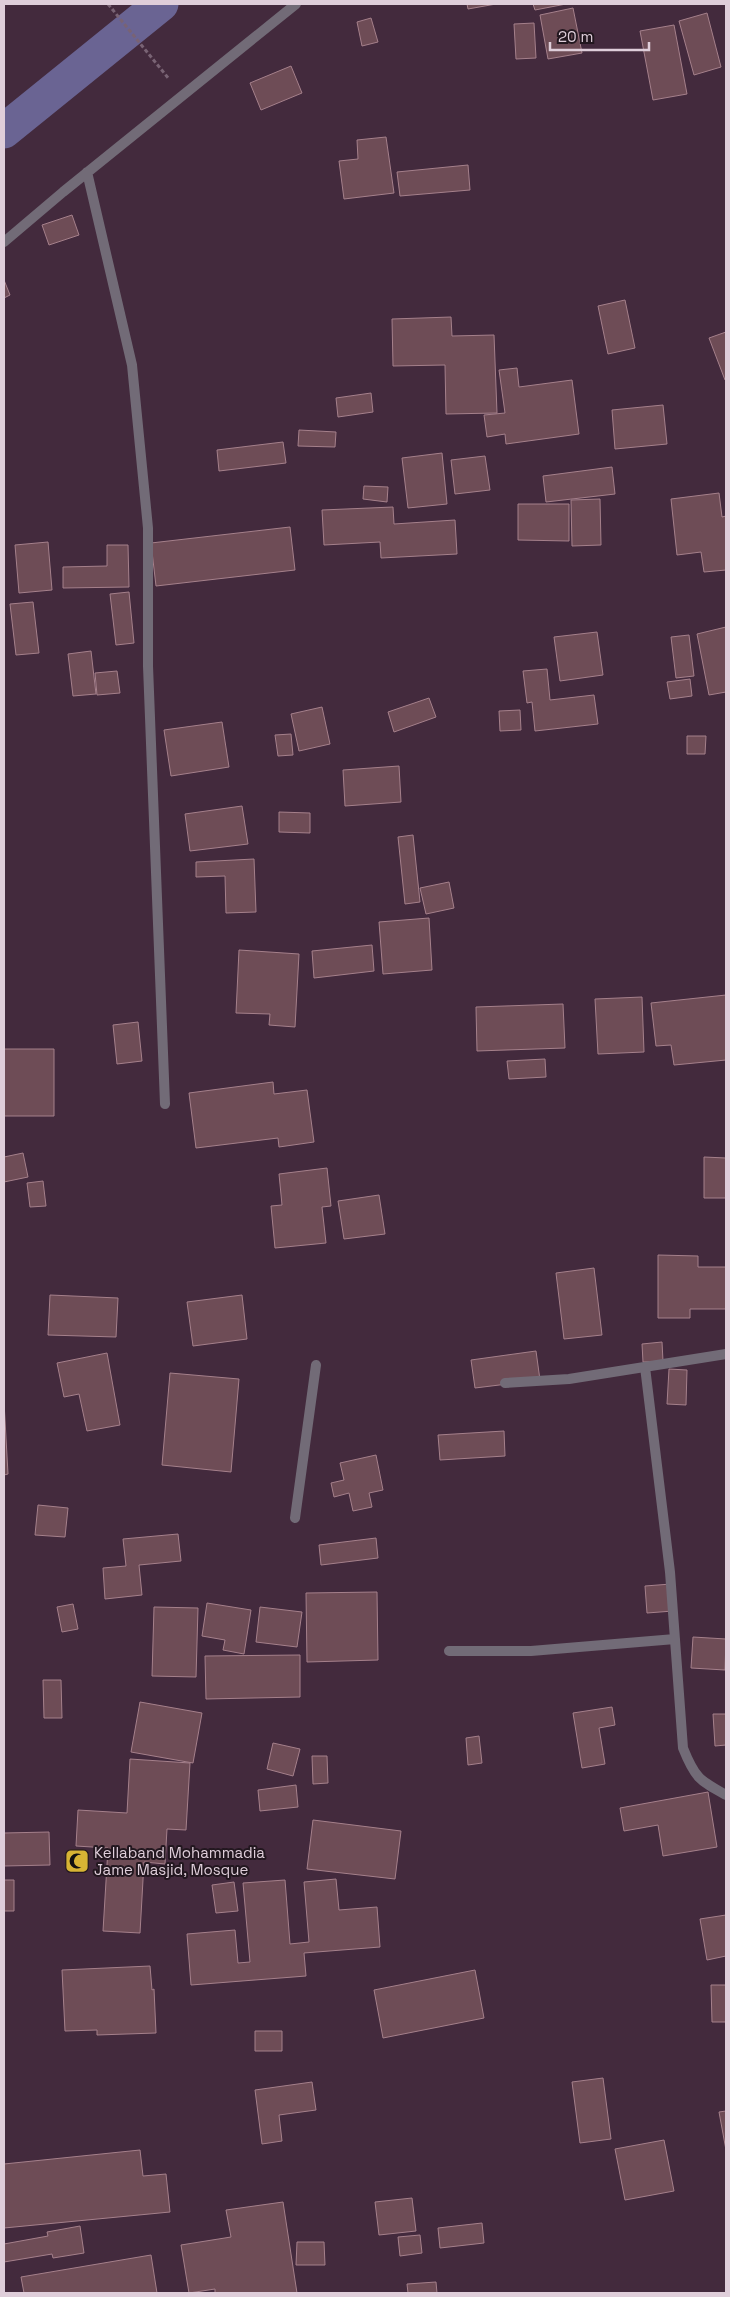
<svg xmlns="http://www.w3.org/2000/svg" width="730" height="2297" font-family="'Space Grotesk',sans-serif">
<style>
.lines{fill:none;stroke-linecap:round;stroke-linejoin:round}
.canal{stroke:#6a6493;stroke-width:35}
.building{fill:#6e4c56;stroke:#a5808b}
.path{stroke:#796374;stroke-width:3;stroke-dasharray:4 2.5;stroke-linecap:butt}
.minor{stroke:#726b77;stroke-width:10}
.labels{text-anchor:middle;dominant-baseline:central;stroke-width:4;stroke-linejoin:round;paint-order:stroke}
.poi-label{font-size:15px;fill:#dfceda;stroke:#22171f;text-anchor:start}
</style>
<rect width="100%" height="100%" fill="#432a3d"/>
<g class="lines">
<path class="canal" d="M4 131 161 4"/>
</g>
<path class="building" d="M467 4H496L468 9Z
M533 4H566L535 10Z
M573 8 582 53 548 59 540 15Z
M707 13 721 67 694 75 679 21Z
M371 18 378 42 362 46 357 22Z
M534 23 536 58 516 59 514 24Z
M674 25 687 94 653 100 640 31Z
M291 66 302 93 261 110 250 83Z
M386 137 394 193 344 199 339 161 358 159 357 140Z
M468 165 470 190 400 196 397 172Z
M72 215 79 235 49 245 42 225Z
M4 280 10 295 4 298Z
M625 300 635 348 608 354 598 306Z
M451 317 452 336 494 335 497 413 446 414 445 365 393 366 392 319Z
M726 332V380H725L709 338Z
M517 368 519 387 572 380 579 434 506 444 505 434 487 437 484 415 505 413 499 370Z
M371 393 373 412 338 417 336 398Z
M663 405 667 444 615 449 612 410Z
M299 430 336 432 335 447 298 446Z
M283 442 286 463 219 471 217 450Z
M442 453 447 504 408 508 402 458Z
M485 456 490 490 455 494 451 460Z
M612 467 615 494 546 502 543 476Z
M364 486 388 487 387 502 363 499Z
M719 493 722 517 726 516V570L704 572 701 552 677 555 671 499Z
M600 499 601 545 572 546 571 500Z
M518 504H569V541L518 540Z
M393 507 394 524 455 520 457 554 381 558 380 542 324 545 322 510Z
M290 527 295 570 156 586 151 543Z
M48 542 52 590 19 593 15 545Z
M107 545H128L129 587 63 588V567L107 566Z
M129 592 134 643 116 645 110 594Z
M33 602 39 653 16 655 10 604Z
M726 627V692L709 695 697 634Z
M597 632 603 675 560 681 554 637Z
M689 635 694 676 676 678 671 637Z
M91 651 96 694 73 696 68 654Z
M547 669 550 700 594 695 598 724 535 731 532 702 527 703 523 671Z
M117 671 120 693 97 695 95 673Z
M690 679 692 696 670 699 667 682Z
M429 698 436 717 394 732 388 712Z
M322 707 330 744 299 751 291 714Z
M520 710 521 730 500 731 499 711Z
M222 722 229 767 171 776 164 730Z
M291 734 293 755 278 756 275 735Z
M687 736H706L705 754H687Z
M399 766 401 802 345 806 343 770Z
M242 806 248 844 190 851 185 814Z
M279 812 310 813V833L279 832Z
M413 835 420 902 405 904 398 837Z
M254 859 256 912 226 913 225 876 196 877V862Z
M449 882 454 908 426 914 420 888Z
M429 918 432 970 383 974 379 922Z
M372 945 374 971 314 978 312 951Z
M239 950 299 954 295 1027 269 1025 270 1014 236 1013Z
M726 995V1060L674 1065 671 1045 656 1046 651 1003Z
M642 997 644 1052 598 1054 595 999Z
M563 1004 565 1048 477 1051 476 1007Z
M138 1022 142 1061 117 1064 113 1025Z
M4 1049H54V1116H4Z
M545 1059 546 1077 509 1079 507 1061Z
M273 1082 274 1094 307 1090 314 1142 279 1147 278 1138 196 1148 189 1093Z
M23 1153 28 1177 4 1182V1157Z
M704 1157 726 1158V1198H704Z
M327 1168 331 1206 322 1207 326 1243 275 1248 271 1206 282 1205 279 1174Z
M43 1181 46 1206 30 1207 27 1183Z
M379 1195 385 1234 344 1239 338 1201Z
M658 1255 698 1256V1267H726V1309H690V1318H658Z
M594 1268 602 1335 564 1339 556 1273Z
M50 1295 118 1298 116 1337 48 1335Z
M242 1295 247 1339 193 1346 187 1302Z
M662 1342 663 1361 643 1362 642 1344Z
M536 1351 540 1380 475 1388 471 1360Z
M107 1353 120 1425 87 1431 79 1394 64 1397 57 1363Z
M669 1369 687 1370 686 1405 667 1404Z
M170 1373 239 1379 231 1472 162 1465Z
M4 1402 8 1474 4 1475Z
M504 1431 505 1456 440 1460 438 1435Z
M376 1455 383 1490 369 1493 372 1507 353 1511 349 1493 334 1497 331 1483 344 1480 340 1463Z
M38 1505 68 1508 65 1537 35 1535Z
M178 1534 181 1561 139 1565 142 1595 105 1599 103 1568 126 1566 123 1539Z
M376 1538 378 1558 321 1565 319 1545Z
M671 1584 673 1611 647 1613 645 1586Z
M377 1592 378 1660 307 1662 306 1593Z
M207 1603 251 1610 244 1654 223 1650 225 1640 202 1636Z
M73 1604 78 1629 62 1632 57 1607Z
M154 1607 198 1608 196 1677 152 1676Z
M260 1607 302 1612 297 1647 256 1642Z
M693 1637 726 1639 725 1670 691 1668Z
M300 1655V1697L206 1699 205 1656Z
M43 1680H61L62 1718H44Z
M140 1702 202 1713 193 1763 131 1752Z
M612 1707 615 1725 599 1728 605 1764 582 1768 573 1713Z
M713 1714H726V1745L715 1746Z
M479 1736 482 1763 468 1765 466 1738Z
M273 1743 300 1749 293 1776 267 1769Z
M312 1756H327L328 1783 313 1784Z
M130 1759 190 1763 186 1830 167 1829 165 1864 144 1862 140 1933 103 1931 108 1848 76 1846 78 1810 127 1813Z
M296 1785 298 1807 260 1811 258 1790Z
M708 1792 717 1847 663 1856 658 1825 624 1831 620 1808Z
M313 1820 401 1831 395 1879 307 1869Z
M49 1832 50 1865 4 1866V1833Z
M336 1879 339 1910 377 1907 380 1947 304 1953 306 1976 191 1985 187 1934 235 1930 238 1963 250 1962 243 1883 285 1880 290 1944 309 1942 304 1882Z
M4 1880H14V1911H4Z
M234 1882 238 1911 216 1913 212 1885Z
M726 1915V1956L707 1960 700 1919Z
M150 1966 152 1990 154 1989 156 2033 97 2035V2030L65 2031 62 1970Z
M475 1970 484 2018 383 2038 374 1990Z
M711 1985H726V2022H712Z
M255 2031H282V2051H255Z
M603 2078 611 2139 580 2143 572 2082Z
M312 2082 316 2110 279 2115 282 2141 262 2144 255 2090Z
M726 2111V2150L719 2112Z
M664 2140 674 2191 625 2200 615 2149Z
M140 2150 143 2176 166 2174 170 2212 4 2228V2164Z
M412 2198 416 2231 379 2235 375 2202Z
M283 2202 297 2293H215V2289L189 2293 181 2245 231 2237 226 2210Z
M482 2223 484 2243 440 2248 438 2228Z
M80 2226 84 2253 53 2258 52 2254 4 2262V2244L48 2236 47 2232Z
M420 2235 422 2253 400 2256 398 2237Z
M297 2242H324L325 2265H296Z
M151 2255 157 2293H24L21 2277Z
M436 2282 437 2293H408L407 2284Z"/>
<g class="lines">
<path class="path" d="M108 4 169 79"/>
<path class="minor" d="M87 172 132 365 148 528V666L165 1104
M4 242 63 192 296 4
M645 1367 670 1572 683 1748C695 1778 699 1780 726 1795
M505 1383 569 1379 726 1354
M295 1518 316 1365
M449 1651H531L675 1639"/>
</g>
<defs>
<g id="mosque-square" transform="scale(1.25)"><rect x="-9" y="-9" width="18" height="18" rx="4" fill="#d7b434" stroke="#22171f"/><path d="M3.5-4.9A6 6 0 1 0 3.5 4.9A5 5 0 1 1 3.5-4.9Z" fill="#111"/></g>
</defs>
<g fill-rule="evenodd">
<use href="#mosque-square" x="77" y="1861"/>
</g>
<g class="labels">
<g class="poi-label">
<text x="94" y="1852">Kellaband Mohammadia<tspan x="94" dy="17">Jame Masjid, Mosque</tspan></text>
</g>
</g>
<rect width="730" height="2297" fill="none" stroke="#dfceda" stroke-width="10"/>
<path d="M550 42v8h99v-8" fill="none" stroke="#dfceda" stroke-width="2.5"/>
<text x="558" y="42" font-size="15" fill="#dfceda" stroke="#22171f" stroke-width="4" paint-order="stroke">20 m</text>
</svg>
